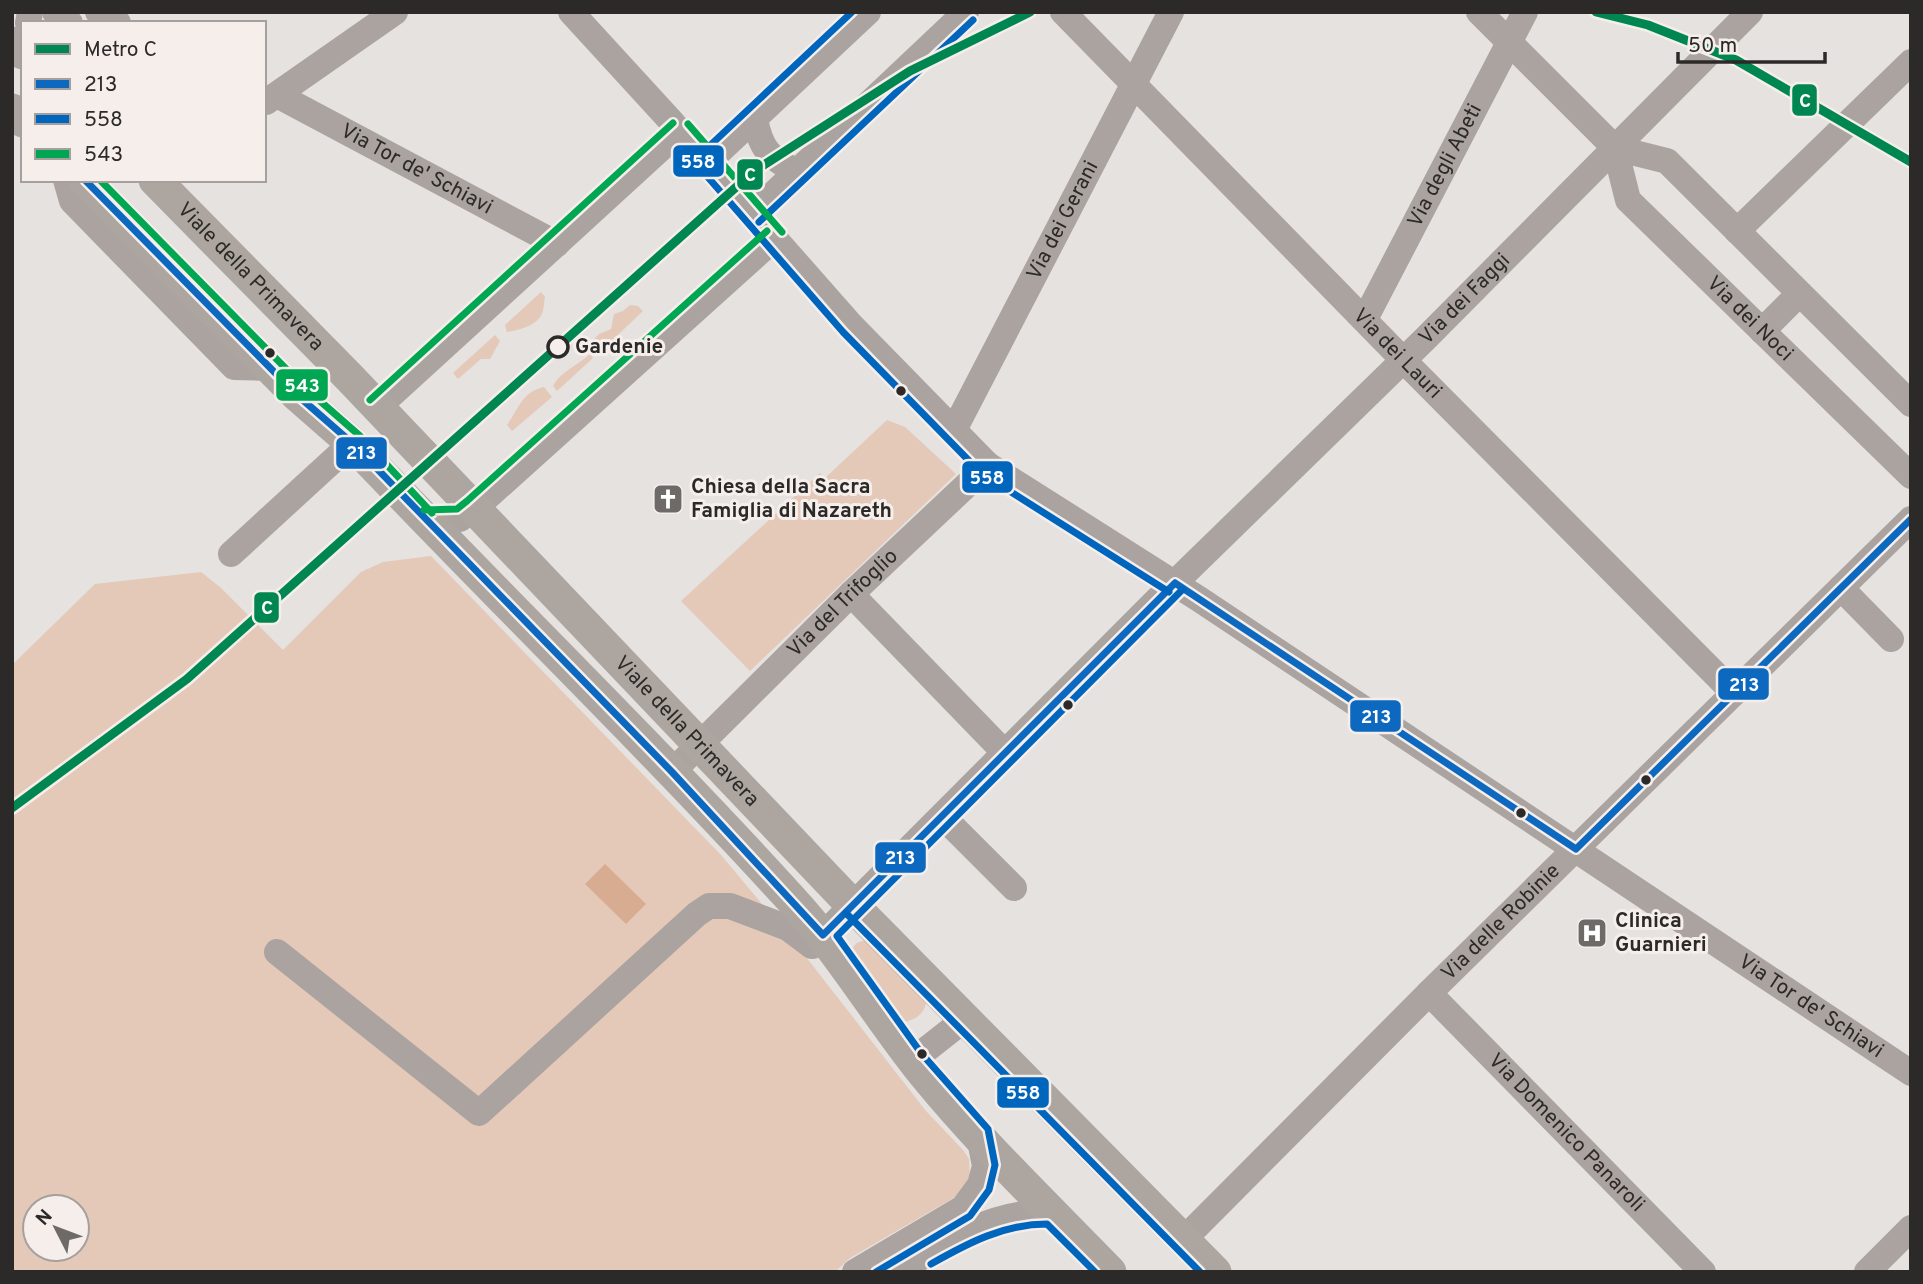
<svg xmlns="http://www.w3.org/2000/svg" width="1923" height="1284" font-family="Overpass,sans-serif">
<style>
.green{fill:#e4c8b8;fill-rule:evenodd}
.water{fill:#d8ac91}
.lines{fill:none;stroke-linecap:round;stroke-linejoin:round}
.minor{stroke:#aba39f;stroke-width:26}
.major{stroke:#ada6a0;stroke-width:33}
.bus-1-casing{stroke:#f5eeeb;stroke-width:12}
.bus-2-casing{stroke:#f5eeeb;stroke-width:12}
.bus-3-casing{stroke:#f5eeeb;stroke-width:12}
.bus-1{stroke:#0c69bf;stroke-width:7}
.bus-2{stroke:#0065bd;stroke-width:7}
.bus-3{stroke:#00a651;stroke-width:7}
.metro-1-casing{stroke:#f5eeeb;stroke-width:14}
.metro-1{stroke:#008751;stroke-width:9}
.stop-dot{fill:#f5eeeb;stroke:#2c2a28;stroke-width:3.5}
.bus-dot{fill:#2c2a28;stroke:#f5eeeb;stroke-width:2.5}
.labels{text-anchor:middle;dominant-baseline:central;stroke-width:6;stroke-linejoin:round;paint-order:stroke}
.street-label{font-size:21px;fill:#2c2a28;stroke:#f5eeeb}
.stop-label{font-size:21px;font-weight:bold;fill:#2c2a28;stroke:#f5eeeb;text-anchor:start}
.poi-label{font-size:21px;font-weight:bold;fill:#2c2a28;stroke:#f5eeeb;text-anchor:start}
.line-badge{stroke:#f5eeeb;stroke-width:2.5}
.badge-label{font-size:19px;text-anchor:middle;font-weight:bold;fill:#fff}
</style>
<rect width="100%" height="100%" fill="#e5e2e0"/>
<path class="green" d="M541 292 545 297C544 301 544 309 542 314 536 326 519 330 507 332L505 325Z
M630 305 638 306 643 311 603 349 593 340 599 334 611 329 614 314 623 311Z
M495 335 500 341 490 359H481L458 379 453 373Z
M590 354 593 358 557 391 553 386C561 371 577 366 590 354Z
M544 387 552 397 512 431 507 425C519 408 522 392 544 387Z
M887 420 905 427 956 474 750 671 681 601 820 473 825 478Z
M431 556 721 855 806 957 926 1111 963 1150 969 1159 970 1177 955 1197 850 1258 835 1272H12V665L95 584 201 572 220 587 283 650 361 572 383 562ZM35 1207H77V1249H35Z
M865 940 926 1003C924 1014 916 1019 905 1022L902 1020 851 949 857 943Z"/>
<path class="water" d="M605 864 646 904 626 924 585 884Z"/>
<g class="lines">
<g class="minor">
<path d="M55 12 70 23"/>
<path d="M98 12 118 23"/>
<path id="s1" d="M571 12 670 120 851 325 988 465 1199 599 1911 1073"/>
<path id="s2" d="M1063 12 1416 373 1734 693"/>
<path id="s3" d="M1479 12 1615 148 1628 200 1911 476"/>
<path d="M28 23 30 12"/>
<path id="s4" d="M277 95 557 244"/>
<path d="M266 102 395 12"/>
<path d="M755 119C761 150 769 157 797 172"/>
<path d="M1615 148 1667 161 1911 404"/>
<path d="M708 162 868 12"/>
<path d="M66 180 72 201 234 367 270 368"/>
<path d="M752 214 966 12"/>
<path d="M1737 231 1911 62"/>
<path id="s5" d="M1365 319 1525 12"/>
<path d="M1762 331 1799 294"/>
<path d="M377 408 680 131"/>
<path id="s6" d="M954 430 1171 12"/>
<path d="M424 520 460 519 474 509 774 239"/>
<path d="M231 554 352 443"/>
<path d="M1841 588 1891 639"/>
<path d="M851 594 1006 754"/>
<path id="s7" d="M672 772 851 594 988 465"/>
<path d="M943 817 1014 888"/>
<path id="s8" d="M277 952 479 1113 697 914 709 906H730L788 928 812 946 1154 603 1425 339 1750 12"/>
<path id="s9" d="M1429 993 1703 1272"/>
<path d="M913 1060 965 1019"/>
<path id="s10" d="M1184 1239 1429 993 1911 519"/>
<path d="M855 1272 963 1208 980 1185 985 1166 979 1135"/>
<path d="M898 1272C943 1243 995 1209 1051 1213"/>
<path d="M1867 1272 1911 1228"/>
</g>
<g class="major">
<path d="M12 43 23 53"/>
<path d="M12 110 23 121"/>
<path d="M85 180 296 394 352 443C497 596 649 743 791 899 841 953 878 1017 924 1074 981 1144 1047 1207 1110 1272"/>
<path id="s11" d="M155 180 349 377 853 906 1215 1272"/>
</g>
<g class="bus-1-casing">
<path id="bus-1" d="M85 180 296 394 352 443 672 772 823 935 1175 583
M1175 583 1576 849
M1576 849 1911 519"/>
</g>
<g class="bus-2-casing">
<path id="bus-2" d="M852 12 701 154 698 160 699 167 843 332 981 473 1169 592
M759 222 973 20
M846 913 1200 1272
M931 1264C968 1243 1004 1224 1047 1224L1095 1272
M876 1272 970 1216 989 1190 995 1165 988 1129 921 1053 837 936 1182 590"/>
</g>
<g class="bus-3-casing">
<path id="bus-3" d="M688 124 782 232
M100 180 303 386 360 436 432 513
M370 400 673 123
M424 510 457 509 467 501 767 231"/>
</g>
<use href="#bus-1" class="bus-1"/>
<use href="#bus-2" class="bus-2"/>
<use href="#bus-3" class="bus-3"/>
<g class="metro-1-casing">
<path id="metro-1" d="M1596 12 1648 25 1736 60 1911 162
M12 808 187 679 753 172 910 71 1030 12"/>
</g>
<use href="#metro-1" class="metro-1"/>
</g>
<defs>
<g id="church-square" transform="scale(1.575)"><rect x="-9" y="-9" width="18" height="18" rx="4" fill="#6d6a68" stroke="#f5eeeb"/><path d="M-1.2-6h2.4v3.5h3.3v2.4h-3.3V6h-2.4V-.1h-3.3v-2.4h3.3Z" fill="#fff"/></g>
<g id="hospital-square" transform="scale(1.575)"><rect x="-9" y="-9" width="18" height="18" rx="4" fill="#6d6a68" stroke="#f5eeeb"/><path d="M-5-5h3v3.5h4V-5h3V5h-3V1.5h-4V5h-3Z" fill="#fff"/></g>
</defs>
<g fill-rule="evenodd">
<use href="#church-square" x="668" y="499"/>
<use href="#hospital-square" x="1592" y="933"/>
</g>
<circle class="stop-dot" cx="558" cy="347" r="10"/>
<g class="bus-dot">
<circle cx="270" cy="353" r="6"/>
<circle cx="901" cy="391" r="6"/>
<circle cx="1068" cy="705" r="6"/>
<circle cx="1646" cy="780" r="6"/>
<circle cx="1521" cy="813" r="6"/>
<circle cx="922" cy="1054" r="6"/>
</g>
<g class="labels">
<g class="street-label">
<text stroke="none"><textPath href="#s5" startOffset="173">Via degli Abeti</textPath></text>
<text stroke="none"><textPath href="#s4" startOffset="158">Via Tor de' Schiavi</textPath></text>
<text stroke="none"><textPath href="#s6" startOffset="236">Via dei Gerani</textPath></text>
<text stroke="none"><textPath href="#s11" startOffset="136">Viale della Primavera</textPath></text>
<text stroke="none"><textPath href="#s8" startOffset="1600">Via dei Faggi</textPath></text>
<text stroke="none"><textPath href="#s3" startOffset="416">Via dei Noci</textPath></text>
<text stroke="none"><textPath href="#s2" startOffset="478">Via dei Lauri</textPath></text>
<text stroke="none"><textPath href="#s7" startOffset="240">Via del Trifoglio</textPath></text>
<text stroke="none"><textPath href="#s11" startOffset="766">Viale della Primavera</textPath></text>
<text stroke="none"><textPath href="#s10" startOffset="448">Via delle Robinie</textPath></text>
<text stroke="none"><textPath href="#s1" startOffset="1601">Via Tor de' Schiavi</textPath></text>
<text stroke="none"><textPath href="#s9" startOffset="196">Via Domenico Panaroli</textPath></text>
</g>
<g class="stop-label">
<text x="575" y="347">Gardenie</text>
</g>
<g class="poi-label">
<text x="691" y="487">Chiesa della Sacra<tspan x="691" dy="24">Famiglia di Nazareth</tspan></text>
<text x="1615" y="921">Clinica<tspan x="1615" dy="24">Guarnieri</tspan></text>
</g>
</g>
<g class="line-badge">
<rect x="1791" y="83" width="27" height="34" rx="7" fill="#008751"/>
<rect x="672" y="144" width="53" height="34" rx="7" fill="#0065bd"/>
<rect x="736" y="158" width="28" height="33" rx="7" fill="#008751"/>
<rect x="275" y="368" width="54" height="34" rx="7" fill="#00a651"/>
<rect x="335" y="436" width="53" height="34" rx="7" fill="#0c69bf"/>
<rect x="961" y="460" width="53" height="34" rx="7" fill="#0065bd"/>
<rect x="253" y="591" width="27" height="33" rx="7" fill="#008751"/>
<rect x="1717" y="667" width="53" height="34" rx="7" fill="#0c69bf"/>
<rect x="1349" y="699" width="53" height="34" rx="7" fill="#0c69bf"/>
<rect x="874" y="841" width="53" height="33" rx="7" fill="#0c69bf"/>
<rect x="996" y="1076" width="54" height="33" rx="7" fill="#0065bd"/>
</g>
<g class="badge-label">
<text x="1805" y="107">C</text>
<text x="698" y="168">558</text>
<text x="750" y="181">C</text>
<text x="302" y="392">543</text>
<text x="361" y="459">213</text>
<text x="987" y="484">558</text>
<text x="267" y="614">C</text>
<text x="1744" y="691">213</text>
<text x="1376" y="723">213</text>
<text x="900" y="864">213</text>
<text x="1023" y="1099">558</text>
</g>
<rect width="1923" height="1284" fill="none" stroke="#2c2a28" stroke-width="28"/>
<rect x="21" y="21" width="245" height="161" fill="#f5eeeb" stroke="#a5a09d" stroke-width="2"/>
<rect x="35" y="44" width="35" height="10" fill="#008751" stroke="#a5a09d" stroke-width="2"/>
<text x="84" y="56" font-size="21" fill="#2c2a28">Metro C</text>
<rect x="35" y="79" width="35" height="10" fill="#0c69bf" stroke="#a5a09d" stroke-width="2"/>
<text x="84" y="91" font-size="21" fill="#2c2a28">213</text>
<rect x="35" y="114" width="35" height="10" fill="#0065bd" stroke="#a5a09d" stroke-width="2"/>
<text x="84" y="126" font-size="21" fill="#2c2a28">558</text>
<rect x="35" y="149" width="35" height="10" fill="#00a651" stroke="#a5a09d" stroke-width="2"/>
<text x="84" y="161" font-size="21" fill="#2c2a28">543</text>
<g transform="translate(56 1228) rotate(312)"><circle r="33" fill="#f5eeeb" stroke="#a5a09d" stroke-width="2"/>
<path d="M0-5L12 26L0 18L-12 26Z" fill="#6d6a68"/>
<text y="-10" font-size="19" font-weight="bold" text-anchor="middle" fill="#2c2a28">N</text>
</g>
<path d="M1678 52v10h147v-10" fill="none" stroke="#2c2a28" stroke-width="3.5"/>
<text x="1688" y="52" font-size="21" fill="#2c2a28" stroke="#f5eeeb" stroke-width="5" paint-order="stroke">50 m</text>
</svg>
